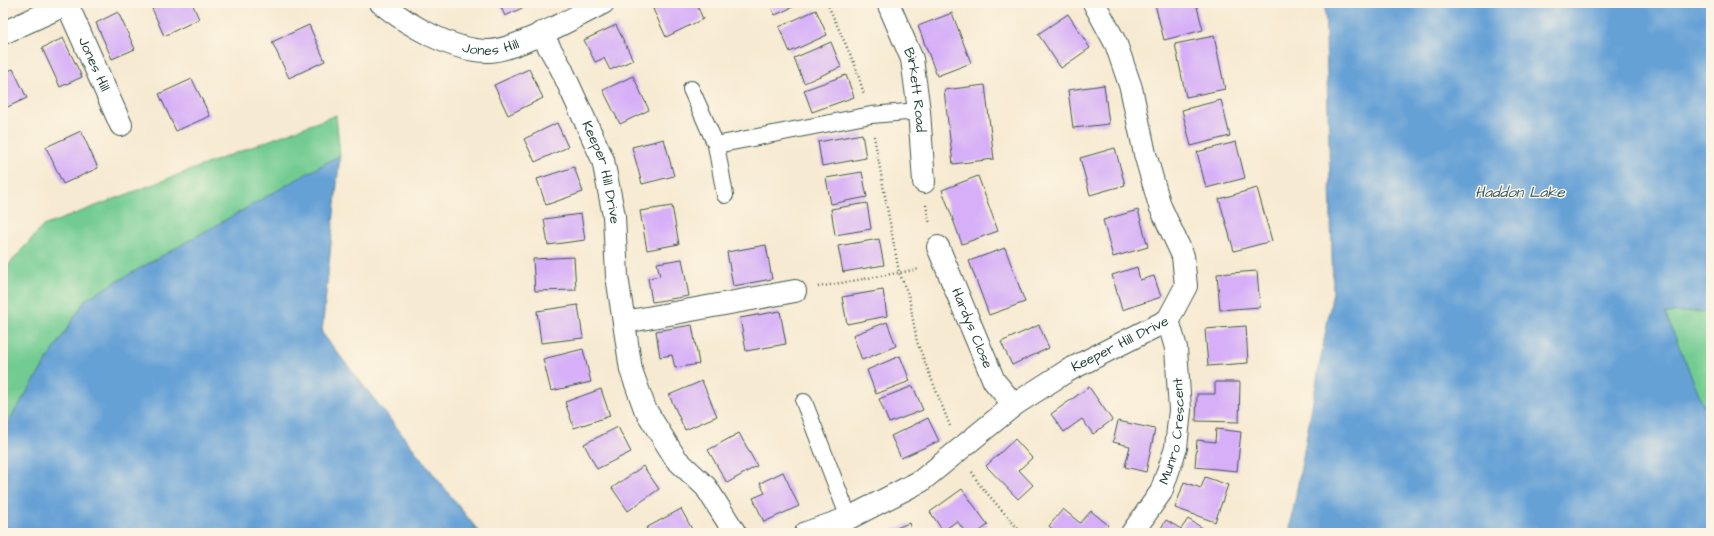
<svg xmlns="http://www.w3.org/2000/svg" width="1714" height="536" font-family="'Architects Daughter',sans-serif">
<style>
.green{fill:#72cc92;stroke:#488463}
.water{fill:#66a1d6;stroke:#426f85}
.building{fill:#d6aff8}
.lines{fill:none;stroke-linecap:round;stroke-linejoin:round}
.lane-casing{stroke:#3f574c;stroke-width:18}
.street-casing{stroke:#3f574c;stroke-width:24}
.path{stroke:#3f574c;stroke-width:2.5;stroke-dasharray:1 3;stroke-linecap:butt}
.lane{stroke:#fff;stroke-width:16}
.street{stroke:#fff;stroke-width:22}
.labels{text-anchor:middle;dominant-baseline:central;stroke-width:3;stroke-linejoin:round;paint-order:stroke}
.street-label{font-size:14px;fill:#1f3d34;stroke:#fcf5e5}
.water-label{font-size:15px;font-style:italic;fill:#345b65;stroke:#fcf5e5}
</style>
<rect width="100%" height="100%" fill="#fcf5e5"/>
<filter id="ink" filterUnits="userSpaceOnUse"><feTurbulence type="fractalNoise" baseFrequency=".025" numOctaves="2"/><feDisplacementMap in="SourceGraphic" scale="8" xChannelSelector="R" yChannelSelector="G"/><feConvolveMatrix kernelMatrix="1 2 1 2 8 2 1 2 1" color-interpolation-filters="sRGB"/></filter>
<filter id="wash" filterUnits="userSpaceOnUse"><feTurbulence type="fractalNoise" baseFrequency=".012" numOctaves="4" result="noise"/><feDisplacementMap in="SourceGraphic" scale="16" xChannelSelector="R" yChannelSelector="G"/><feGaussianBlur stdDeviation="0.9" result="paint"/><feColorMatrix in="noise" values="0 0 0 0 0 0 0 0 0 0 0 0 0 0 0 0 0 1.4 0 .05"/><feComposite in="paint" operator="in"/></filter>
<g filter="url(#wash)">
<rect width="100%" height="100%" fill="#f7ead2"/>
<path class="green" d="M336 115 340 155 86 299 3 430V271L43 226Z
M1711 311V423L1665 313Z"/>
<path class="water" d="M1325 3H1711V311L1665 313 1711 423V533H1289L1333 291Z
M340 155 322 333 480 533H3V430L86 299Z"/>
<g id="blocks">
<path class="building" d="M158 3H192L199 19 164 36 151 6Z
M499 3H533L505 16Z
M666 3H696L703 19 666 37 653 9Z
M769 3H802L775 15Z
M1159 3H1196L1203 30 1164 40 1155 4Z
M816 10 827 35 790 52 779 27Z
M118 12 135 49 112 59 96 23Z
M952 13 971 63 937 76 918 26Z
M1068 14 1090 48 1061 68 1038 34Z
M309 25 325 61 289 78 272 42Z
M616 25 633 60 610 70 604 58 595 62 584 40Z
M1214 36 1225 89 1186 97 1175 44Z
M63 38 82 77 60 87 42 48Z
M831 42 841 67 804 83 794 58Z
M13 69 27 98 3 109V73Z
M529 69 543 98 508 115 494 85Z
M846 75 854 97 812 112 804 90Z
M633 76 649 110 620 124 603 90Z
M192 79 210 116 176 131 159 94Z
M985 85 994 159 953 164 944 90Z
M1104 85 1109 124 1073 128 1068 90Z
M1221 100 1230 136 1191 146 1182 110Z
M557 123 568 147 535 162 524 139Z
M81 131 98 168 63 184 46 147Z
M862 134 866 158 822 166 818 142Z
M664 139 674 176 642 184 632 147Z
M1236 142 1245 178 1206 188 1197 152Z
M1115 148 1125 185 1090 195 1080 158Z
M574 167 583 192 546 205 537 179Z
M862 172 867 197 831 204 826 178Z
M978 176 998 231 962 244 942 190Z
M1257 188 1272 241 1234 251 1219 199Z
M867 203 871 229 835 235 831 209Z
M672 206 679 244 647 250 640 211Z
M1138 210 1148 247 1113 257 1103 220Z
M581 214 585 240 548 245 544 219Z
M879 239 884 265 843 272 838 246Z
M766 245 772 279 733 286 727 252Z
M1005 248 1025 302 989 315 969 261Z
M574 257 576 290 535 291 533 259Z
M682 259 689 296 652 302 648 278 660 276 657 263Z
M1137 267 1140 280 1154 276 1161 297 1122 310 1112 275Z
M1257 271 1260 307 1220 310 1217 274Z
M883 290 887 316 847 324 842 297Z
M578 305 583 338 541 343 537 311Z
M780 311 786 344 746 351 740 318Z
M887 322 896 346 862 360 853 335Z
M692 325 699 364 675 368 672 355 660 357 656 331Z
M1039 325 1049 348 1012 365 1001 342Z
M1246 326 1248 363 1208 366 1205 329Z
M583 349 591 382 551 391 543 359Z
M900 356 910 381 876 394 867 370Z
M702 381 717 416 685 430 669 395Z
M1215 382H1240L1239 422 1196 421 1197 394H1215Z
M913 386 923 410 889 423 879 399Z
M1089 387 1112 420 1093 434 1082 419 1064 432 1051 414Z
M601 389 610 416 574 428 565 402Z
M928 418 939 441 901 458 891 436Z
M1118 421 1155 429 1146 472 1125 467 1130 446 1113 442Z
M618 427 631 452 597 469 584 444Z
M1216 429 1241 432 1237 471 1195 467 1197 440 1215 442Z
M739 433 757 466 727 483 708 450Z
M1015 439 1032 458 1019 470 1033 485 1018 499 986 466Z
M643 466 659 489 628 511 612 488Z
M783 472 799 506 764 522 753 498 765 493 760 483Z
M1205 477 1228 485 1215 522 1175 508 1184 482 1201 488Z
M962 489 988 525 977 533H966L957 521 943 531 930 512Z
M681 509 694 533H649L646 528Z
M1063 509 1080 523 1091 511 1108 525 1101 533H1057L1049 526Z
M1188 519 1209 532 1208 533H1158L1166 520 1181 529Z
M909 523 912 533H884Z"/>
</g>
</g>
<g filter="url(#ink)">
<use href="#blocks" fill-opacity="0" stroke="#3f574c" stroke-width="1"/>
<g class="lines">
<g class="lane-casing">
<path id="lane" d="M691 89 716 145 725 195
M716 145 871 115 919 111
M804 402 849 518"/>
</g>
<g class="street-casing">
<g id="street">
<path id="s1" d="M381 3C408 25 452 51 488 51 515 51 577 16 603 3"/>
<path id="s2" d="M888 3 912 59 919 111 924 182"/>
<path id="s3" d="M67 4 121 125"/>
<path d="M3 33 69 3"/>
<path id="s4" d="M541 33 561 68 603 160 614 216 617 276 631 370 645 409 676 459 706 487 735 533"/>
<path id="s5" d="M938 247 994 381 1014 405"/>
<path d="M625 322 795 291"/>
<path id="s6" d="M806 533 849 518 921 481 1014 405 1067 371 1168 320 1186 286 1183 256 1160 206 1145 154 1131 88 1116 44 1094 3"/>
<path id="s7" d="M1132 533 1161 492 1176 448 1180 410 1176 348 1168 320"/>
</g>
</g>
<path class="path" d="M827 3 855 65 864 94
M874 136 899 272 909 297 917 342 950 426
M926 205 930 224
M818 287 920 269
M972 472 979 484 1019 530 1024 533"/>
<use href="#lane" class="lane"/>
<use href="#street" class="street"/>
</g>
</g>
<g class="labels">
<g class="street-label">
<text stroke="none"><textPath href="#s1" startOffset="122">Jones Hill</textPath></text>
<text stroke="none"><textPath href="#s3" startOffset="66">Jones Hill</textPath></text>
<text stroke="none"><textPath href="#s2" startOffset="92">Birkett Road</textPath></text>
<text stroke="none"><textPath href="#s4" startOffset="153">Keeper Hill Drive</textPath></text>
<text stroke="none"><textPath href="#s5" startOffset="88">Hardys Close</textPath></text>
<text stroke="none"><textPath href="#s6" startOffset="369">Keeper Hill Drive</textPath></text>
<text stroke="none"><textPath href="#s7" startOffset="113">Munro Crescent</textPath></text>
</g>
<g class="water-label">
<text x="1520" y="192">Haddon Lake</text>
</g>
</g>
<rect width="1714" height="536" fill="none" stroke="#fcf5e5" stroke-width="16"/>
</svg>
